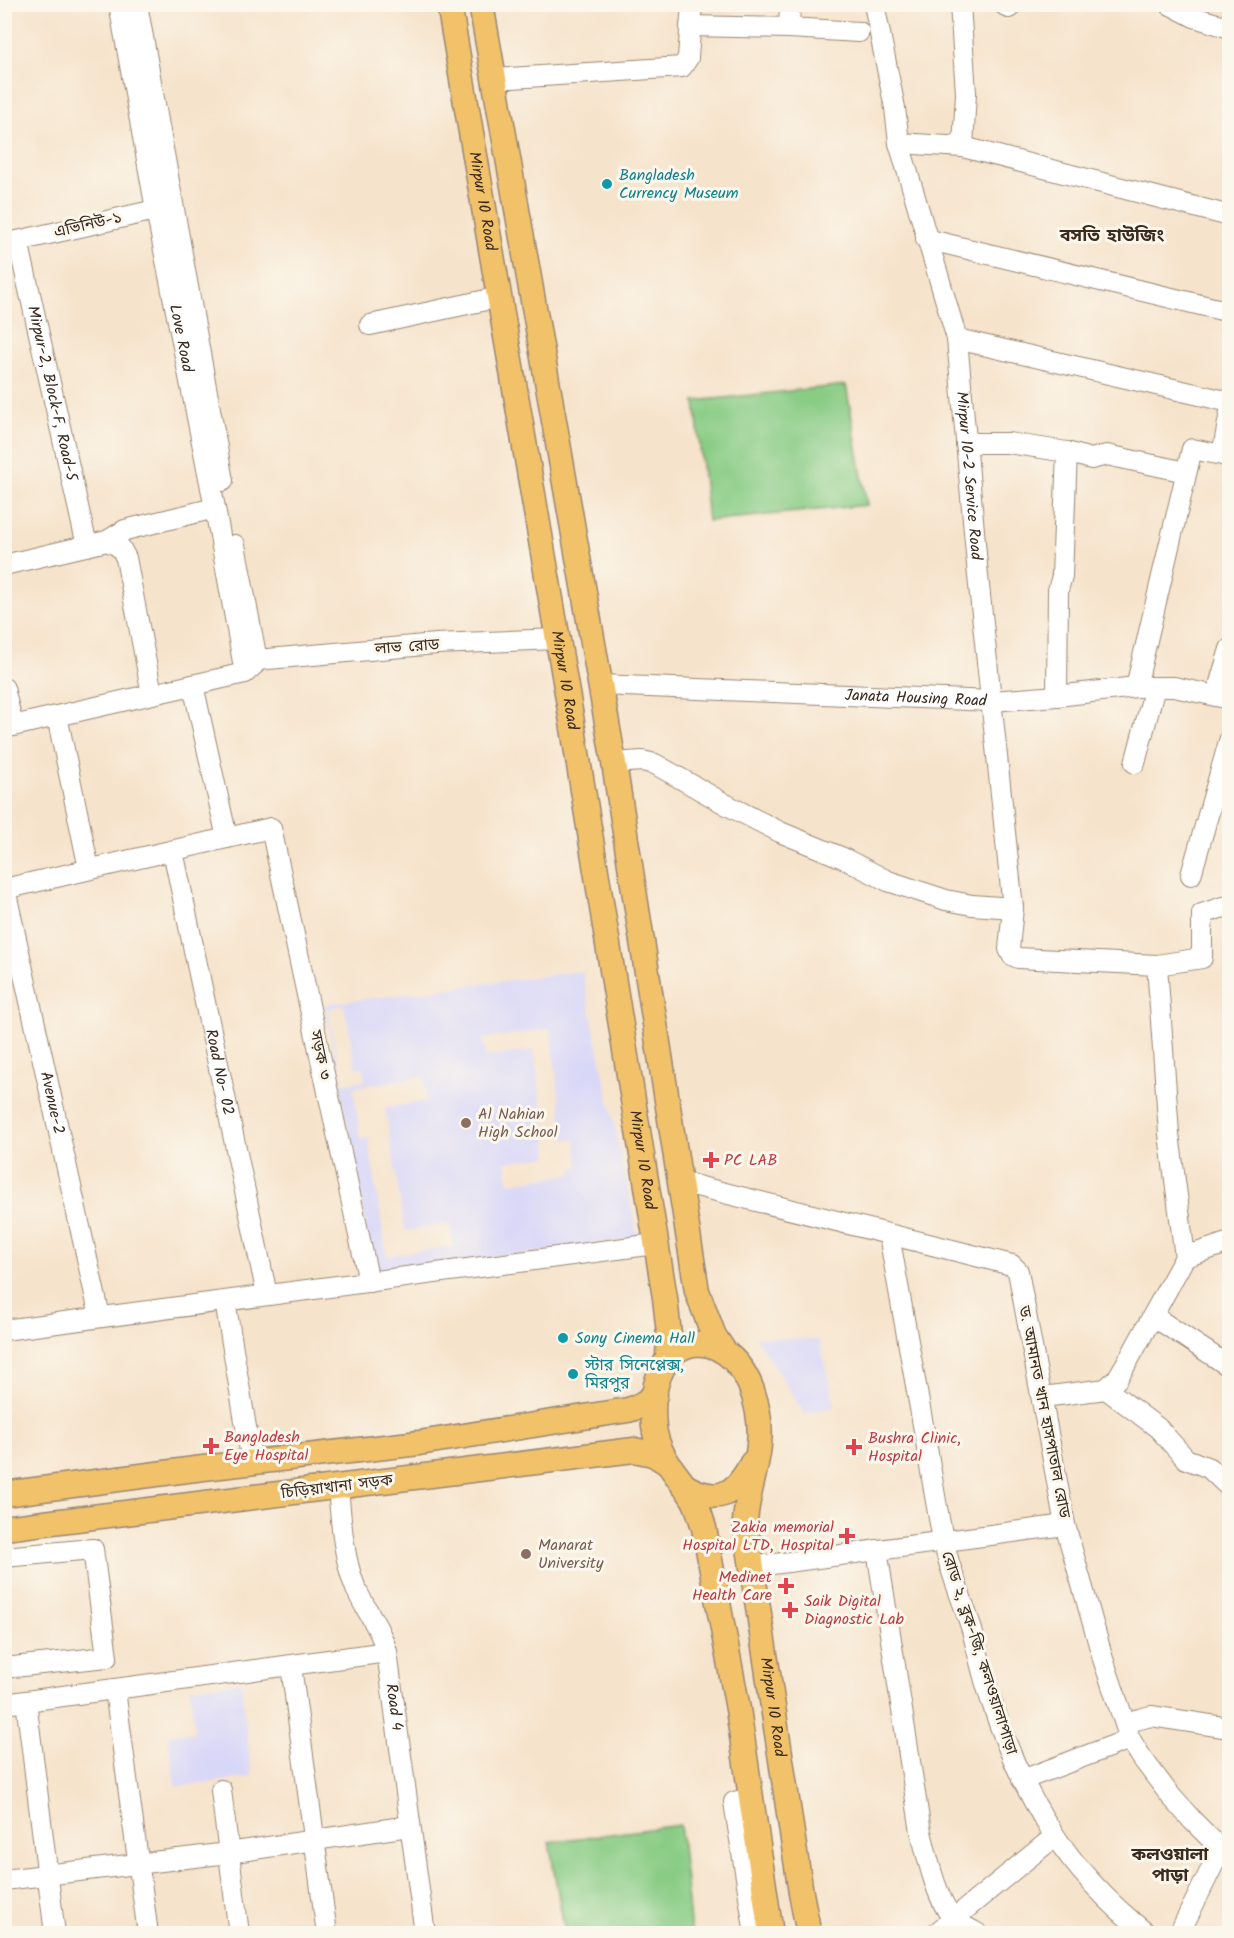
<svg xmlns="http://www.w3.org/2000/svg" width="1234" height="1938" font-family="Kalam,'Noto Sans Bengali',sans-serif">
<style>
.built{fill:#d9d7f8;fill-rule:evenodd}
.green{fill:#89cc85;stroke:#627b52;stroke-width:1.5}
.lines{fill:none;stroke-linecap:round;stroke-linejoin:round}
.minor-casing{stroke:#988674;stroke-width:22}
.major-casing{stroke:#988674;stroke-width:27}
.minor{stroke:#fff;stroke-width:20}
.major{stroke:#f2c26a;stroke-width:24}
.culture-dot{fill:#0f9aa8;stroke:#fbf7ec;stroke-width:2}
.education-dot{fill:#8d6e63;stroke:#fbf7ec;stroke-width:2}
.health-dot{fill:#e0444e;stroke:#fbf7ec;stroke-width:2}
.labels{text-anchor:middle;dominant-baseline:central;stroke-width:6;stroke-linejoin:round;paint-order:stroke}
.culture-label{font-size:16px;fill:#0d838f;stroke:#fbf7ec;text-anchor:start}
.street-label{font-size:16px;fill:#3b2a1e;stroke:#fbf7ec}
.education-label{font-size:16px;fill:#785e54;stroke:#fbf7ec;text-anchor:start}
.health-label{font-size:16px;fill:#be3a42;stroke:#fbf7ec;text-anchor:start}
.neighbourhood-label{font-size:18px;font-weight:bold;fill:#3b2a1e;stroke:#fbf7ec}
</style>
<rect width="100%" height="100%" fill="#fbf7ec"/>
<filter id="ink" filterUnits="userSpaceOnUse"><feTurbulence type="fractalNoise" baseFrequency=".0167" numOctaves="2"/><feDisplacementMap in="SourceGraphic" scale="12" xChannelSelector="R" yChannelSelector="G"/><feConvolveMatrix kernelMatrix="1 2 1 2 8 2 1 2 1" color-interpolation-filters="sRGB"/></filter>
<filter id="wash" filterUnits="userSpaceOnUse"><feTurbulence type="fractalNoise" baseFrequency=".008" numOctaves="4" result="noise"/><feDisplacementMap in="SourceGraphic" scale="24" xChannelSelector="R" yChannelSelector="G"/><feGaussianBlur stdDeviation="1.35" result="paint"/><feColorMatrix in="noise" values="0 0 0 0 0 0 0 0 0 0 0 0 0 0 0 0 0 1.4 0 .05"/><feComposite in="paint" operator="in"/></filter>
<g filter="url(#wash)">
<rect width="100%" height="100%" fill="#f6e3cb"/>
<path class="built" d="M582 971 638 1238 375 1275 325 1004ZM344 1005 356 1068 363 1067 365 1080 342 1084 328 1009ZM550 1029 565 1140 575 1139 579 1167 572 1168 573 1174 509 1183 506 1162 549 1156 534 1050 486 1057 483 1039ZM423 1076 426 1101 385 1108 405 1231 450 1224 453 1246 387 1256 368 1138 361 1139 353 1088Z
M755 1337 819 1340 835 1406 805 1414Z
M241 1682 252 1777 175 1787 168 1735 195 1732 190 1688Z"/>
<path class="green" d="M846 385 867 505 708 521 695 401Z
M680 1825 691 1933H565L549 1842Z"/>
</g>
<g filter="url(#ink)">
<g class="lines">
<g class="minor-casing">
<g id="minor">
<path id="s1" d="M119 4 156 210 215 508 245 673"/>
<path d="M137 4 223 481"/>
<path d="M790 4 789 28 859 32"/>
<path id="s2" d="M874 4 895 108 899 143 957 339 978 576 1013 908 1009 949 1012 955 1018 958 1157 965 1169 1134 1185 1257 1129 1359 1117 1379 1106 1389 1043 1397"/>
<path d="M960 4 966 93 963 147"/>
<path d="M1003 4 1009 8"/>
<path d="M1169 4 1194 17 1230 28"/>
<path d="M690 26 789 28"/>
<path d="M495 79 682 67 688 58 692 4"/>
<path d="M899 143 963 147 1230 216"/>
<path d="M926 239 1230 312"/>
<path id="s3" d="M18 241 87 546"/>
<path d="M4 244 169 207"/>
<path d="M370 325 500 297"/>
<path d="M957 339 1230 402"/>
<path d="M966 443H1008L1067 452"/>
<path d="M107 541 120 547 126 558 152 694"/>
<path d="M235 545 257 660"/>
<path d="M4 565 107 541 125 530 215 508"/>
<path d="M245 655 257 660 436 644 558 639"/>
<path d="M193 685 227 838"/>
<path id="s4" d="M600 685 992 701 1057 696 1136 687H1174L1230 699"/>
<path d="M1136 687 1192 449 1222 455 1230 412"/>
<path d="M4 688 13 726"/>
<path d="M1057 696 1058 590 1062 576 1067 452 1091 459 1107 455 1186 472"/>
<path d="M1216 696 1230 649"/>
<path d="M57 716 89 869"/>
<path d="M4 728 245 673 254 665"/>
<path d="M614 763 642 761 655 764 727 805 780 832 843 858 888 881 946 900 972 905 1013 908"/>
<path d="M1135 763 1155 687"/>
<path id="s5" d="M173 851 267 1295"/>
<path d="M1191 875 1230 738"/>
<path d="M4 889 271 828 369 1282"/>
<path id="s6" d="M5 889 100 1317"/>
<path d="M1157 965 1202 958V914L1223 907 1230 908"/>
<path d="M681 1182 1012 1265 1018 1271 1065 1525 1103 1659 1130 1739 1142 1758 1169 1794 1193 1821 1221 1849 1230 1855"/>
<path d="M889 1235C901 1302 913 1369 925 1436 931 1471 936 1505 943 1539 949 1570 963 1600 972 1630 978 1653 983 1677 991 1700 1022 1796 1066 1870 1147 1934"/>
<path d="M1185 1257 1230 1242"/>
<path d="M225 1301 252 1463"/>
<path d="M1153 1316 1230 1367"/>
<path d="M4 1330 655 1244"/>
<path d="M1106 1389 1158 1428 1186 1459 1209 1468 1230 1488"/>
<path id="s7" d="M338 1487C341 1520 343 1558 356 1589 366 1611 381 1629 387 1652L425 1934"/>
<path d="M877 1550 921 1832C927 1856 937 1902 954 1919 960 1925 971 1929 978 1934"/>
<path d="M4 1557 93 1549 107 1657 4 1668"/>
<path d="M751 1567 1065 1525"/>
<path d="M291 1666 327 1934"/>
<path d="M115 1690 148 1934"/>
<path d="M26 1701 55 1934"/>
<path d="M4 1704 387 1652"/>
<path d="M1125 1723 1151 1716 1230 1728"/>
<path d="M1022 1780 1130 1739"/>
<path d="M221 1790 239 1934"/>
<path d="M751 1798 734 1802 755 1934"/>
<path d="M4 1880 228 1853 409 1826"/>
<path d="M935 1934 1054 1837"/>
<path d="M1179 1934 1221 1849"/>
</g>
</g>
<g class="major-casing">
<g id="major">
<path id="s8" d="M449 4 572 722 665 1298 669 1334 668 1357"/>
<path d="M481 4 614 763 697 1291 714 1336 724 1351"/>
<path d="M683 1485C717 1505 735 1496 752 1463"/>
<path d="M4 1494 195 1469 419 1443 628 1410 638 1407 655 1395"/>
<path d="M4 1528 634 1450 653 1454 667 1463"/>
<path id="s9" d="M771 1934 738 1709 704 1528C701 1518 698 1507 693 1498 677 1473 658 1458 654 1427 643 1321 741 1316 758 1413 765 1452 748 1484 745 1521L801 1893 809 1934"/>
</g>
</g>
<use href="#minor" class="minor"/>
<use href="#major" class="major"/>
</g>
</g>
<g class="culture-dot">
<circle cx="607" cy="184" r="6"/>
<circle cx="563" cy="1338" r="6"/>
<circle cx="573" cy="1374" r="6"/>
</g>
<g class="education-dot">
<circle cx="466" cy="1123" r="6"/>
<circle cx="526" cy="1554" r="6"/>
</g>
<g class="health-dot">
<path d="M708 1151h6v6h6v6h-6v6h-6v-6h-6v-6h6z"/>
<path d="M208 1437h6v6h6v6h-6v6h-6v-6h-6v-6h6z"/>
<path d="M851 1438h6v6h6v6h-6v6h-6v-6h-6v-6h6z"/>
<path d="M844 1527h6v6h6v6h-6v6h-6v-6h-6v-6h6z"/>
<path d="M783 1577h6v6h6v6h-6v6h-6v-6h-6v-6h6z"/>
<path d="M787 1601h6v6h6v6h-6v6h-6v-6h-6v-6h6z"/>
</g>
<g class="labels">
<g class="culture-label">
<text x="619" y="175">Bangladesh<tspan x="619" dy="18">Currency Museum</tspan></text>
<text x="575" y="1338">Sony Cinema Hall</text>
<text x="585" y="1365">স্টার সিনেপ্লেক্স,<tspan x="585" dy="18">মিরপুর</tspan></text>
</g>
<g class="street-label">
<text stroke="none"><textPath href="#s8" startOffset="200">Mirpur 10 Road</textPath></text>
<text transform="translate(88 225) rotate(-13)">এভিনিউ-১</text>
<text stroke="none"><textPath href="#s1" startOffset="340">Love Road</textPath></text>
<text stroke="none"><textPath href="#s3" startOffset="156">Mirpur-2, Block-F, Road-5</textPath></text>
<text stroke="none"><textPath href="#s2" startOffset="483">Mirpur 10-2 Service Road</textPath></text>
<text transform="translate(407 647) rotate(-4)">লাভ রোড</text>
<text stroke="none"><textPath href="#s8" startOffset="686">Mirpur 10 Road</textPath></text>
<text stroke="none"><textPath href="#s4" startOffset="316">Janata Housing Road</textPath></text>
<text transform="translate(320 1055) rotate(78)">সড়ক ৩</text>
<text stroke="none"><textPath href="#s5" startOffset="226">Road No- 02</textPath></text>
<text stroke="none"><textPath href="#s6" startOffset="219">Avenue-2</textPath></text>
<text stroke="none"><textPath href="#s8" startOffset="1172">Mirpur 10 Road</textPath></text>
<text transform="translate(1044 1412) rotate(79)">ড. আমানত খান হাসপাতাল রোড</text>
<text transform="translate(337 1487) rotate(-7)">চিড়িয়াখানা সড়ক</text>
<text transform="translate(979 1653) rotate(72)">রোড ২, ব্লক-জি, কলওয়ালাপাড়া</text>
<text stroke="none"><textPath href="#s7" startOffset="230">Road 4</textPath></text>
<text stroke="none"><textPath href="#s9" startOffset="1028">Mirpur 10 Road</textPath></text>
</g>
<g class="education-label">
<text x="478" y="1114">Al Nahian<tspan x="478" dy="18">High School</tspan></text>
<text x="538" y="1545">Manarat<tspan x="538" dy="18">University</tspan></text>
</g>
<g class="health-label">
<text x="724" y="1160">PC LAB</text>
<text x="224" y="1437">Bangladesh<tspan x="224" dy="18">Eye Hospital</tspan></text>
<text x="868" y="1438">Bushra Clinic,<tspan x="868" dy="18">Hospital</tspan></text>
<text x="834" y="1527" text-anchor="end">Zakia memorial<tspan x="834" dy="18">Hospital LTD, Hospital</tspan></text>
<text x="772" y="1577" text-anchor="end">Medinet<tspan x="772" dy="18">Health Care</tspan></text>
<text x="804" y="1601">Saik Digital<tspan x="804" dy="18">Diagnostic Lab</tspan></text>
</g>
<g class="neighbourhood-label">
<text x="1112" y="236">বসতি হাউজিং</text>
<text x="1170" y="1855">কলওয়ালা<tspan x="1170" dy="21">পাড়া</tspan></text>
</g>
</g>
<rect width="1234" height="1938" fill="none" stroke="#fbf7ec" stroke-width="24"/>
</svg>
